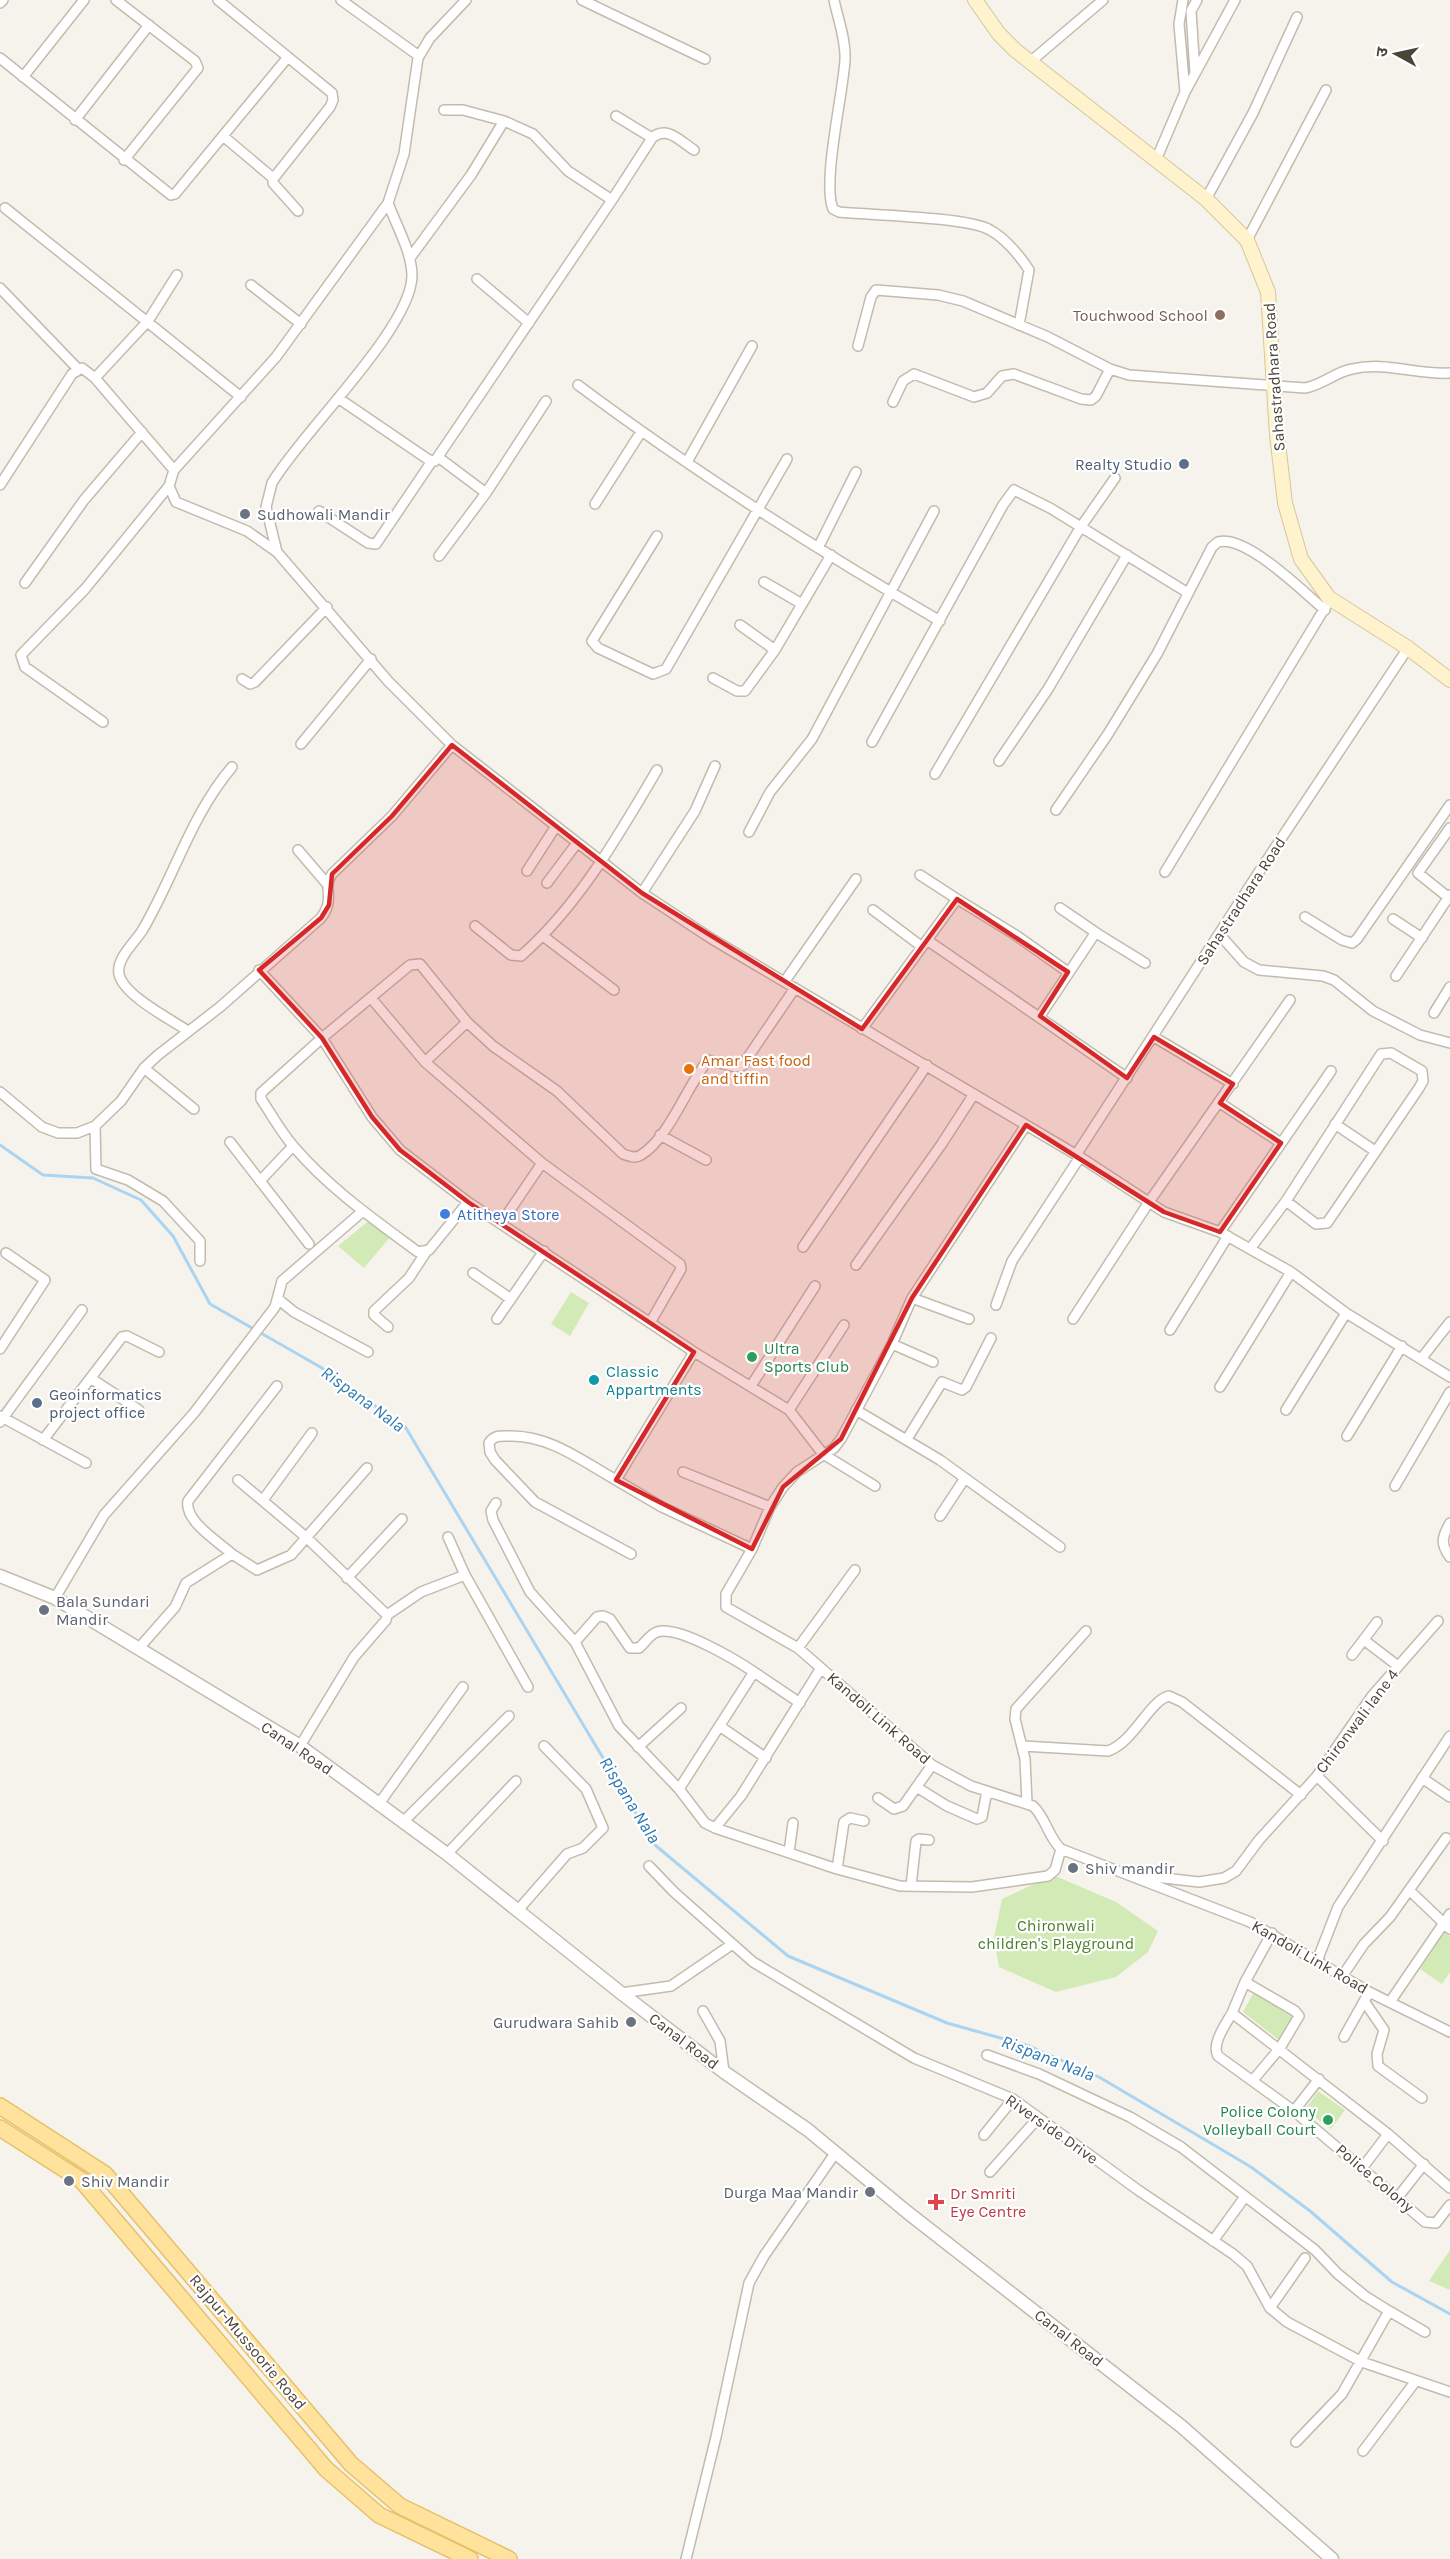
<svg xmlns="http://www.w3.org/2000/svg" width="1450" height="2559" font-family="Karla,'Noto Sans Devanagari',sans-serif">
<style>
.green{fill:#d2eab5}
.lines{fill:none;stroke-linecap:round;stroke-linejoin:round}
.stream{stroke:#a9d4f2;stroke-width:3}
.minor-casing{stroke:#c2bbae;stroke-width:12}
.tertiary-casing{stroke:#c2bbae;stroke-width:15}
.secondary-casing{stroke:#d6c79b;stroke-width:16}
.primary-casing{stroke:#e6c16a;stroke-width:18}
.minor{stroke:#fff;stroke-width:9}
.tertiary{stroke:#fff;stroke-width:12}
.secondary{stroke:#fff3cd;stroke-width:14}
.primary{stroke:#ffe39c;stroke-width:15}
.marked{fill:#d62828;fill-opacity:0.2;stroke:#d62828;stroke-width:4.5;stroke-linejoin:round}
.education-dot{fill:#8d6e63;stroke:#fff;stroke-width:2}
.service-dot{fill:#5c6f8a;stroke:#fff;stroke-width:2}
.worship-dot{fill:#6b7280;stroke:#fff;stroke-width:2}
.food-dot{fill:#e8710a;stroke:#fff;stroke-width:2}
.shop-dot{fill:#3f7fe0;stroke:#fff;stroke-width:2}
.leisure-dot{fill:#2e9e5b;stroke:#fff;stroke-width:2}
.culture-dot{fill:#0f9aa8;stroke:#fff;stroke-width:2}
.health-dot{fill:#e0444e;stroke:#fff;stroke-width:2}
.labels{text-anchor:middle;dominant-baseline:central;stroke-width:4.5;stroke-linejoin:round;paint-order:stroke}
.education-label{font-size:16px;fill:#785e54;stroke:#fff;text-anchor:end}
.street-label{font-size:16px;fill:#4b4439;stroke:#fff}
.service-label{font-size:16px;fill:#4e5e75;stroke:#fff;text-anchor:end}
.worship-label{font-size:16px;fill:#5b616d;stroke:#fff;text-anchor:start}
.food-label{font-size:16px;fill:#c56008;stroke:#fff;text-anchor:start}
.shop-label{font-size:16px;fill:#366cbe;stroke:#fff;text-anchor:start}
.leisure-label{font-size:16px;fill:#27864d;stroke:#fff;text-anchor:start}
.culture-label{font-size:16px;fill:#0d838f;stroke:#fff;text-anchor:start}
.park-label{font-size:16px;fill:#4a7f2a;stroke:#fff}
.health-label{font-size:16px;fill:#be3a42;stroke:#fff;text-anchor:start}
.water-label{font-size:18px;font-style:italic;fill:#2e7ab2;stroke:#fff}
</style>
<rect width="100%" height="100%" fill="#f6f3ec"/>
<path class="green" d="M371 1219 392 1235 364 1268 338 1246Z
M571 1292 589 1303 570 1336 551 1324Z
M1053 1875 1116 1902 1158 1931 1148 1952 1116 1977 1056 1992 999 1967 994 1938 1002 1899Z
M1445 1932 1450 1936V1972L1442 1984 1420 1969Z
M1254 1992 1296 2014 1279 2040 1243 2012Z
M1318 2091 1345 2110 1331 2129 1305 2110Z
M1450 2250V2290L1429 2281Z"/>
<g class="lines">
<path class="stream" d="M0 1145 43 1175 93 1178 141 1200 173 1236 210 1304 322 1368 406 1428 655 1845 788 1956 947 2023 1029 2046 1099 2077 1251 2167 1310 2211 1392 2282 1450 2314"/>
<g class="minor-casing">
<path id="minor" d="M116 0 195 61 198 68 124 160
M218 0 332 93 333 100 330 107 273 179V183L298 211
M341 0 419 56
M466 0 430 38 418 58 404 154 388 203 276 357 174 470 169 486 176 502 247 531 277 552 388 681 452 745 642 893 712 939 1080 1157 1164 1212 1220 1232 1291 1272 1346 1313 1450 1377
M582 0 705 59
M834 0C838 19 846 40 845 60 843 94 822 182 833 209L839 212C870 215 968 217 990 230 1005 238 1020 256 1029 270L1019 325
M1183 0 1179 24 1185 92
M0 3 3 0
M0 58 171 195 175 194 288 57
M1030 62 1103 0
M1195 73 1191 11 1197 0
M23 77 84 0
M444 110H463L504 121
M616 116 652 138
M75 120 149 25
M223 136 273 178
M1156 160 1185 92 1235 0
M1206 199 1253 113 1297 17
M612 200 652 138C667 125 680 141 694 150
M5 208 241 397
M1247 240 1326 90
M477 279 529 323
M251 285 301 324
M0 288 78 369
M858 346 871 297 876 290 938 295 963 301 1048 337 1110 369 1129 375 1305 388C1323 385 1335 372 1352 369 1385 361 1417 375 1450 373
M95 378 148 321 177 275
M578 385C693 471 816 549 940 621
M338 398 429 460 435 461 612 200 568 171 533 134 504 121 471 175 410 258
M893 402 903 381 914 374 974 397 987 393 1002 376 1014 374 1081 399 1091 400 1096 396 1110 369
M438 457 486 493
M687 462 752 346
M0 485 72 374 82 368 95 378 174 470
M595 504 641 432
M319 511 368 543 376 544 432 461
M657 536 592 641 598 648 653 674 666 669 787 459
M818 548 856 472
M277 552 266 507 272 483C301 433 411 329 412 276 412 252 396 225 388 203
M439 556 486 493 546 401
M764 582 802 604
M25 583 84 500 142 432
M740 625 775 650
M713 678 737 691H745L775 650 831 555
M242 679 250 684 255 682 327 607
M103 722 25 667 21 655 85 589 169 486
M872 742 1003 505 1014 490 1050 508 1188 593
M301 744 371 659
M999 761 1048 689 1127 555
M935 774 1080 528 1115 478
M1056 810 1108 734 1157 654 1212 547 1218 542C1246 534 1303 592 1325 610
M749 832 770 792 812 739 934 511
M298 850 328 885
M527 871 556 826
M1165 872 1326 606
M920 875 957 899
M547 883 577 843
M642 893 695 811 715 766
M1449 898 1418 873 1450 828
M1060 908 1098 934
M873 910 921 946
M1305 917 1342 940 1352 943 1357 939 1450 805
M1393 919 1422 938
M475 926 511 955 521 956C579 905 618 836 657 770
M1220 935 1244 962 1259 970 1323 976 1334 980 1373 1011 1420 1035 1450 1043
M543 936 614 990
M927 940 1127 1078
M259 970 322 1038 410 965 420 964 467 1022 493 1046 557 1091 623 1154C629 1156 635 1159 641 1155 669 1138 687 1086 708 1060L735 1067 742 1066 795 988
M1396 976 1450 895
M785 981 856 879
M371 998 425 1062 542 1163
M1434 1013 1450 987
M1040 1016 1094 935 1098 934 1145 963
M862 1029 957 899 1014 934 1068 972
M188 1031C170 1019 123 995 119 974 116 959 134 943 142 931 174 877 191 815 232 767
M1154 1037 1233 1084
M425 1062 467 1022
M144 1068 194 1109
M0 1092 42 1127 58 1133H77L95 1126 121 1101 144 1068 158 1055 220 1007 321 918C336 899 322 888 332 874L392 816 452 745
M1220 1103 1281 1143
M1335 1124 1375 1151
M1026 1125 912 1298 892 1344 841 1439 834 1448 797 1472 783 1487 770 1507 752 1549 726 1594V1607L798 1648 932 1765 971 1786 1033 1806C1046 1818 1048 1837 1061 1849L1250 1922 1369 1992 1450 2032
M95 1126 96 1169 128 1180 163 1201 200 1241V1261
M660 1135 706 1160
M230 1142 309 1244
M1076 1155 1257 875 1408 648
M260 1181 293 1146
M468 1202 429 1250 418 1252C375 1220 330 1189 295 1148 282 1134 272 1115 261 1099V1093L322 1038 372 1117 400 1150 468 1202 694 1352 789 1410 823 1454 875 1486
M502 1222 542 1163 680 1264 681 1269 650 1323
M1220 1232 1331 1071
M803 1247 927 1065
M1250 1249 1286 1201 1381 1054 1391 1053 1422 1071 1423 1081 1419 1088 1327 1223 1316 1224 1286 1201
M856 1265 941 1145 974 1094
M473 1273 511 1299
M912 1298 969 1319
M278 1299 294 1312 368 1352
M996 1305 1012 1261 1080 1157
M497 1319 544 1251
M1073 1319 1149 1202 1290 1000
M388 1327 374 1315V1311L409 1278 426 1252
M1170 1330 1228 1236
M892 1344 933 1362
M0 1349 45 1280 6 1253
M1421 1359 1450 1322
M92 1379 139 1410
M751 1386 815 1286
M1220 1387 1291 1272
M789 1410 844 1325
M856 1410 940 1460 1060 1547
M1286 1410 1346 1313
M0 1416 86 1463
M0 1422 82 1310
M1347 1436 1402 1346
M907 1439 942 1382 962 1390 966 1387 991 1338
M43 1440 122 1337 127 1336 159 1352
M683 1472 770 1507
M238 1480 307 1538 387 1615 386 1620 354 1657 300 1746
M616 1480 662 1507 752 1549
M1395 1486 1450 1392
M263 1500 312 1433
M496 1503 491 1511 493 1520 530 1592 575 1642 619 1726 679 1789 705 1823 715 1828 837 1869 900 1886 972 1887 1048 1876 1055 1870 1061 1849
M940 1516 965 1478
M1450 1523C1442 1537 1440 1544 1450 1557
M448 1537 465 1575 528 1687
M232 1554 257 1570 291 1555 367 1468
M631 1554 535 1502 495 1460 490 1452 489 1443C494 1435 500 1436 509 1436 550 1435 582 1461 616 1480L694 1352
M347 1578 402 1519
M55 1598 104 1515 194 1413 275 1307 282 1281 363 1211
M387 1615 421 1592 465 1575
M1364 1640 1398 1666
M575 1642 597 1617 603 1616 610 1619 630 1648H639C644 1644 650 1634 657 1632 678 1625 736 1660 754 1672
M139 1648 175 1607 186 1583 232 1554C219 1542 184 1521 188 1501L277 1386
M798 1648 855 1570
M1352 1655 1377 1622
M721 1727 766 1758
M1023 1746 1108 1751C1134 1742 1150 1700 1169 1696L1182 1702 1301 1795
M638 1747 681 1708
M1317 1776 1383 1841
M1422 1778 1450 1797
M918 1788 947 1806 977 1819 982 1817 987 1791
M679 1789 754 1672 800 1703
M878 1798 894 1809 903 1806 932 1765
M1027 1803 1025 1759 1015 1719 1016 1709 1086 1631
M378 1805 463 1687
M403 1822 509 1716
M715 1828 741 1796 821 1668
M789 1852 793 1823
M447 1854 516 1781
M649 1866 674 1892 753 1962 914 2058 1013 2099 1138 2190 1233 2254 1247 2266 1270 2308 1287 2322 1362 2362 1450 2392
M837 1869 844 1822 850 1818 864 1821
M1137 1875 1199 1882 1224 1878 1236 1871 1259 1840 1317 1776 1372 1696 1438 1621
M911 1886 916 1841 919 1839 929 1840
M1409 1890 1450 1929
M519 1909 567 1854 583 1848 603 1828 586 1789 544 1746
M1272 1933 1245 1982 1232 2013 1388 2134 1450 2188
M1317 1961 1338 1907 1450 1736
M1343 1975 1364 1944 1390 1917 1446 1838
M1245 1982 1295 2011 1299 2016 1280 2048 1253 2080
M621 1993 671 1986 731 1945
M1364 2001 1384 2030 1377 2054 1378 2066 1422 2098
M1390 2002 1450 1914
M703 2011 720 2041 724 2072
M1232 2013C1226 2024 1211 2044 1218 2056L1294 2111 1425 2222 1436 2223 1450 2205
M1344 2037 1367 1996
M987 2055 1039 2074 1130 2117 1181 2147 1315 2250 1338 2274 1365 2296 1389 2311
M1294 2111 1319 2079
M984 2135 1013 2099
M1363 2167 1388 2134
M990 2172 1038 2118
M1398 2197 1424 2164
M1213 2241 1244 2198
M1270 2308 1305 2258
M1296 2442 1342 2394 1389 2311 1425 2332
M1363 2451 1415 2382
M686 2559 716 2437 749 2283 764 2256 836 2152"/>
</g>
<g class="tertiary-casing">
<path id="tertiary" d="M0 1576 55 1598 300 1746 447 1854 621 1993 724 2072 808 2130 907 2212 1181 2426 1332 2559"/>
</g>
<g class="secondary-casing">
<path id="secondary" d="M975 0 999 34 1015 50 1206 199 1247 240 1268 292 1277 435 1285 503 1301 559 1329 598 1408 648 1450 680"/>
</g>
<g class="primary-casing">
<path id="primary" d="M0 2106 105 2174 351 2464 400 2506 509 2559
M0 2128 81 2180 326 2469 379 2515 470 2559"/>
</g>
<use href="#minor" class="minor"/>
<use href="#tertiary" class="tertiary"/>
<use href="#secondary" class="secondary"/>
<use href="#primary" class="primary"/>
</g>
<path class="marked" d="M452 745 642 893 862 1029 957 899 1068 972 1040 1016 1127 1078 1154 1037 1233 1084 1220 1103 1281 1143 1220 1232 1164 1212 1026 1125 912 1298 841 1439 783 1487 752 1549 616 1480 694 1352 468 1202 400 1150 372 1117 322 1038 259 970 321 918 329 905 332 874 392 816Z"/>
<circle class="education-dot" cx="1220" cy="315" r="6"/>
<g class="service-dot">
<circle cx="1184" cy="464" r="6"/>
<circle cx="37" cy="1403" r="6"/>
</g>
<g class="worship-dot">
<circle cx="245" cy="514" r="6"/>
<circle cx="44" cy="1610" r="6"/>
<circle cx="1073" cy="1868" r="6"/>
<circle cx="631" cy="2022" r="6"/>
<circle cx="69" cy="2181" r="6"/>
<circle cx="870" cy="2192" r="6"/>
</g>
<circle class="food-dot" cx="689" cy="1069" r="6"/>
<circle class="shop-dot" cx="445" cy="1214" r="6"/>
<g class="leisure-dot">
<circle cx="752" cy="1357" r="6"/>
<circle cx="1328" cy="2120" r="6"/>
</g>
<circle class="culture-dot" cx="594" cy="1380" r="6"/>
<path class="health-dot" d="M933 2193h6v6h6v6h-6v6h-6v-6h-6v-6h6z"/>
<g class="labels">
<g class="education-label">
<text x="1208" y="315">Touchwood School</text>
</g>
<g class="street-label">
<text transform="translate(1274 377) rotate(-94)">Sahastradhara Road</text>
<text transform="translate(1241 901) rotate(-57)">Sahastradhara Road</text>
<text transform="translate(879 1718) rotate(41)">Kandoli Link Road</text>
<text transform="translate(1357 1721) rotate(-53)">Chironwali lane 4</text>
<text transform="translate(297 1748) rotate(34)">Canal Road</text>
<text transform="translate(1310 1957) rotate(30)">Kandoli Link Road</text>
<text transform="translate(684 2041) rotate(37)">Canal Road</text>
<text transform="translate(1052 2129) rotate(35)">Riverside Drive</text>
<text transform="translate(1375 2178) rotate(40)">Police Colony</text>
<text transform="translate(1069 2338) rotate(38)">Canal Road</text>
<text transform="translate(248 2342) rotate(50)">Rajpur-Mussoorie Road</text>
</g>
<g class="service-label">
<text x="1172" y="464">Realty Studio</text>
<text x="49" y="1394" text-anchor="start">Geoinformatics<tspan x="49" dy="18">project office</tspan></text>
</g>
<g class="worship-label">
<text x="257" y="514">Sudhowali Mandir</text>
<text x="56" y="1601">Bala Sundari<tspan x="56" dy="18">Mandir</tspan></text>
<text x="1085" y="1868">Shiv mandir</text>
<text x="619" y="2022" text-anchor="end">Gurudwara Sahib</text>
<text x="81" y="2181">Shiv Mandir</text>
<text x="858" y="2192" text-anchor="end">Durga Maa Mandir</text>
</g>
<g class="food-label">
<text x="701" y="1060">Amar Fast food<tspan x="701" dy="18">and tiffin</tspan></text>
</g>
<g class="shop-label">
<text x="457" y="1214">Atitheya Store</text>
</g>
<g class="leisure-label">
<text x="764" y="1348">Ultra<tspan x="764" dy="18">Sports Club</tspan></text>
<text x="1316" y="2111" text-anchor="end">Police Colony<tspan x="1316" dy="18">Volleyball Court</tspan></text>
</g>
<g class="culture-label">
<text x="606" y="1371">Classic<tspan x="606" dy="18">Appartments</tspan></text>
</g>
<g class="park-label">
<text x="1056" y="1925">Chironwali<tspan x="1056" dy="18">children's Playground</tspan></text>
</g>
<g class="health-label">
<text x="950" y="2193">Dr Smriti<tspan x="950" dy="18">Eye Centre</tspan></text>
</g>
<g class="water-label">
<text transform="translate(363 1399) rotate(36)">Rispana Nala</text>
<text transform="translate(630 1800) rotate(58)">Rispana Nala</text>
<text transform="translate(1048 2058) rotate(21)">Rispana Nala</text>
</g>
</g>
<g transform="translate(1396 54) rotate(278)" stroke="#ffffff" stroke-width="4.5" paint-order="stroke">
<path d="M0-4.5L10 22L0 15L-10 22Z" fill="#4b4439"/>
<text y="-9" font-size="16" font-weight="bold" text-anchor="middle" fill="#4b4439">उ</text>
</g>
</svg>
